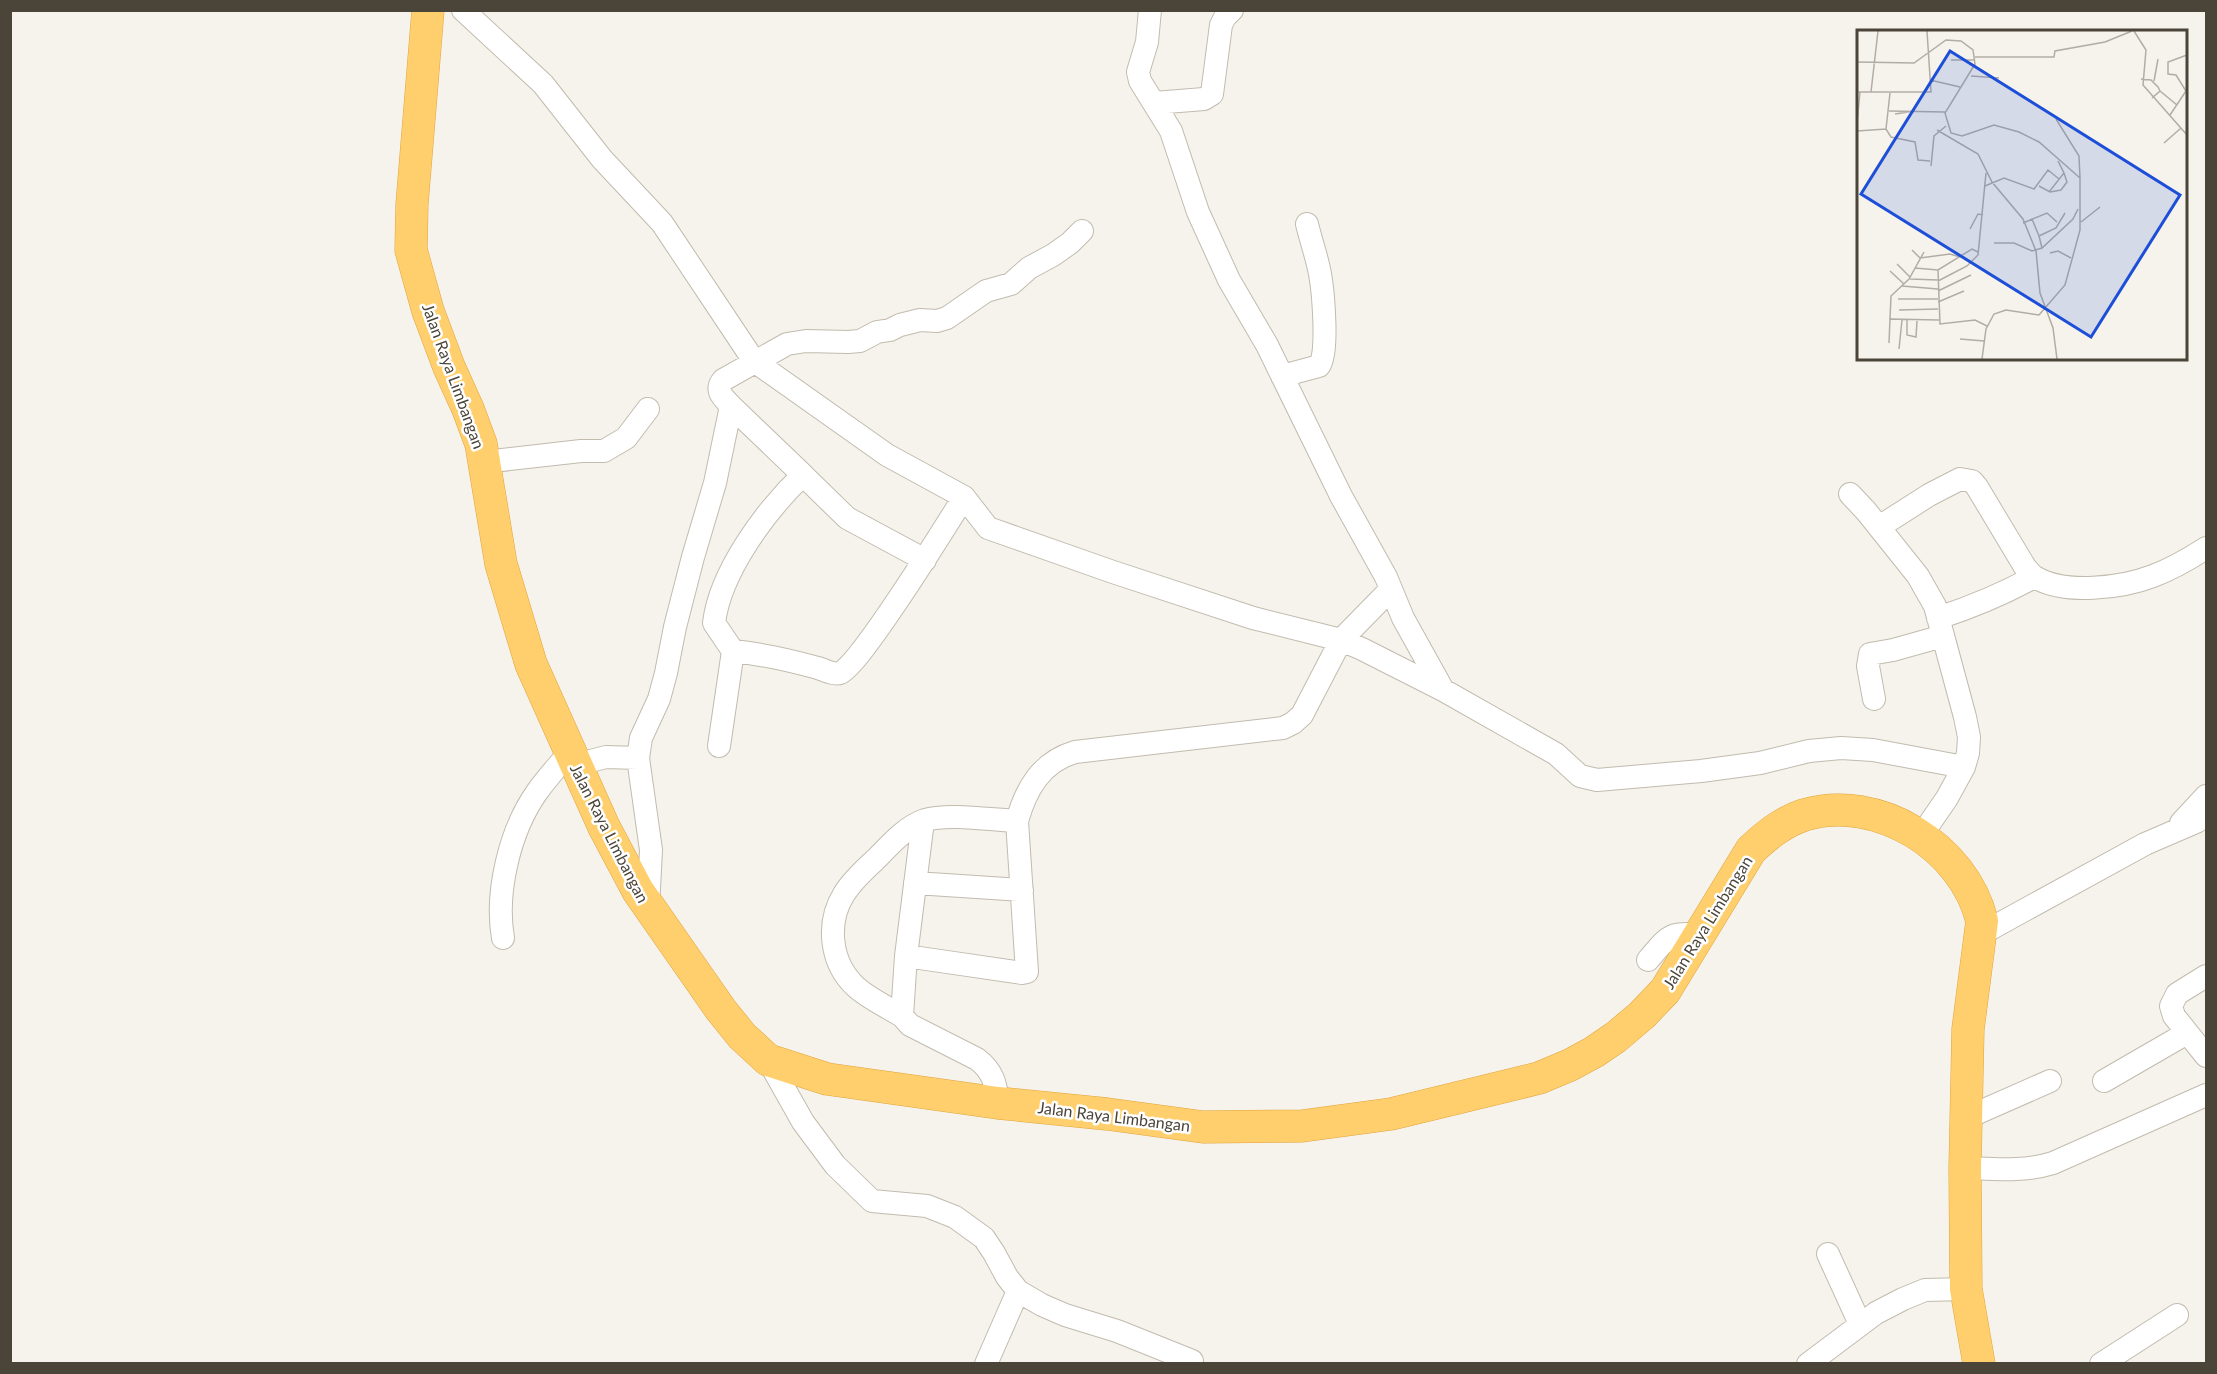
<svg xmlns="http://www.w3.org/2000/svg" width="2217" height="1374" font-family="Lato,sans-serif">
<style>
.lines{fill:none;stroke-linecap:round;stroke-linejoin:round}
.minor-casing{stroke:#c2bbae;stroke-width:24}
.highway-casing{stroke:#e0a43c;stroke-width:33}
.minor{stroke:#fff;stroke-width:22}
.highway{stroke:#ffcf6e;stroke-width:32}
.labels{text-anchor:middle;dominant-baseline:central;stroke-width:5;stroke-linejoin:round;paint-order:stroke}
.street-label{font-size:16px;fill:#4b4439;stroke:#fff}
.inset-road{fill:none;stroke:#b2ada4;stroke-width:1.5}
.view{fill:#1d4ed8;fill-opacity:0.15;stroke:#1d4ed8;stroke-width:3}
.inset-edge{fill:none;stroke:#4b4439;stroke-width:3}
</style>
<rect width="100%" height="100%" fill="#f6f3ec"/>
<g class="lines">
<g class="minor-casing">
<path id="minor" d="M463 10 543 84 602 159 662 223 754 361 887 455 964 497 988 528 1113 572 1253 618 1341 640 1362 649 1443 690 1556 754 1580 776 1597 780 1701 771 1760 763 1809 751 1841 748 1873 750 1964 767
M1150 10 1147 42 1138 72 1140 81 1171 131 1198 212 1229 280 1267 345 1341 496 1386 577 1403 618 1443 690
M1154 103 1204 99 1212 94 1221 25 1225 17 1232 10
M1282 376 1319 366C1329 356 1323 290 1320 274 1317 257 1311 241 1307 224
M731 406C724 398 714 391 723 380L787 344 806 341 848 342 860 341 877 332 890 330 900 325 920 320 937 321 947 318 986 291 1011 284 1029 268 1053 255 1070 243 1082 231
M484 462 581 451H604L626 438 648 409
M803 475 847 518 925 560
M1850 494 1866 511 1918 576 1935 606 1965 717 1969 737 1968 753 1964 767 1947 798 1921 836
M1879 527 1929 495 1960 479 1972 481 1977 487 2025 567C2028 570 2031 575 2035 577 2064 595 2122 588 2153 576 2172 569 2189 559 2206 548
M1938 618C1972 607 2003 594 2034 577
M733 651C763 654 789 660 818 668 824 670 834 675 840 673 858 668 949 521 964 497
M1874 699 1868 666 1870 654 1893 650 1943 636
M575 765 606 757 638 758
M923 821 906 956 902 1016 910 1025 977 1059C993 1071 996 1084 998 1103
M2181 823 2206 796
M915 883 1022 890
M648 907 651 850 638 758 641 738 659 699 666 673 675 627 693 557 715 483 731 406 803 475C766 510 720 572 714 623L733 651 719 746
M1981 934 2145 844 2196 822 2206 816
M503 938C495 892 510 830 537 792 546 779 558 766 569 753
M906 956 1022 973 1027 972 1017 821C1026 789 1041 762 1075 752L1283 728 1293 723 1302 715 1341 640 1391 589
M1648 960C1668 937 1669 931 1701 935
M2206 976 2177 994 2171 1006 2174 1016 2206 1056
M902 1016C887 1007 868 998 856 987 830 963 826 923 844 894 852 881 864 870 875 860 890 845 905 827 925 820 948 813 992 820 1017 821
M768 1060 803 1122 835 1165 872 1201 927 1206 955 1217 984 1238 994 1253 1007 1277 1018 1291 1042 1305 1065 1315 1117 1331 1192 1361
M2104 1081 2187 1033
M1966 1118 2050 1081
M1965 1168C1995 1169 2024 1172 2053 1163L2206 1095
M1828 1254 1860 1324
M986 1364 1018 1291
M1808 1364 1876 1313 1903 1299 1925 1290 1966 1289
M2101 1364 2177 1315"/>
</g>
<g class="highway-casing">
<path id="highway" d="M428 10 412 204 411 250 428 311 449 367 468 409 481 444 501 564 531 664 604 827 638 891 721 1010 742 1036 768 1060 827 1079 998 1103 1107 1114 1203 1127 1302 1126 1391 1114 1539 1078 1570 1065 1594 1052 1616 1037 1642 1015 1665 991 1751 850C1767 835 1783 822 1804 815 1878 793 1964 847 1982 921L1968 1029 1965 1168 1966 1289 1979 1364"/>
</g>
<use href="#minor" class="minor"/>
<use href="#highway" class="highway"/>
</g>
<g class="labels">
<g class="street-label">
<text transform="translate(454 376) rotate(70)">Jalan Raya Limbangan</text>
<text transform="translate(610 833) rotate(63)">Jalan Raya Limbangan</text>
<text transform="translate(1707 922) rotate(-58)">Jalan Raya Limbangan</text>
<text transform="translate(1114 1116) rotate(7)">Jalan Raya Limbangan</text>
</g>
</g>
<g transform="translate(1857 30)">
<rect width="330" height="330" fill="#f6f3ec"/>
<path class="inset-road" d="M277 1 289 20 286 55 330 105M118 27H197L198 21 248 12 275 1M94 30H117M0 32 57 33 89 10 104 11 116 20 118 34 88 83 94 103 105 106 137 95 162 102 182 112 223 148V200L208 255 182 285 149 280 137 284 129 299 125 329M114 46 142 48M284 49 294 50 301 57 303 61 295 68M73 50 103 57M297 51 301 29M303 61 320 75M329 61 319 45 311 44V32L330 25M0 62H74L70 1M14 62 21 1M32 81 88 82M38 84 58 81M313 85 329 61M199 89 222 126 223 148M0 93 3 62M29 99 33 63M80 100 121 124 135 152 166 189 179 221 183 263 196 298 200 329M0 101 29 99 34 107 58 112 61 130 73 131M307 113 324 98M74 136 77 106 89 96M128 156 147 148 177 159 191 140 202 149M182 156 193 162 204 160 210 152 207 143M192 162 207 143 201 131M208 183 199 198 182 206 185 218 216 189 221 179M175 189 182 206M224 192 243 177M166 193 190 183 200 192M113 199 121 184 126 185M137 213H157L175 221 185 218M55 220 63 228 93 224 103 227M193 223 201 221 214 228M40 234 53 247M58 238 81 240 115 219 121 222M81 240 83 294 118 290 130 296M33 241 47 254M53 249 81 250M81 251 110 236 121 225 129 143M45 256 81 259M81 261 114 245M41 269H81M81 272 107 261M42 280 81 279M33 289 34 266 52 249 67 222M50 290V305L59 307 60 291M103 309 127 311M32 313 33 289 82 290M42 319 45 290"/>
<path class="view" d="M93 21 323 165 234 307 4 164Z"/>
<rect width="330" height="330" class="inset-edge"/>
</g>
<rect width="2217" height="1374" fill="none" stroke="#4b4439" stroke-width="24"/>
</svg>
